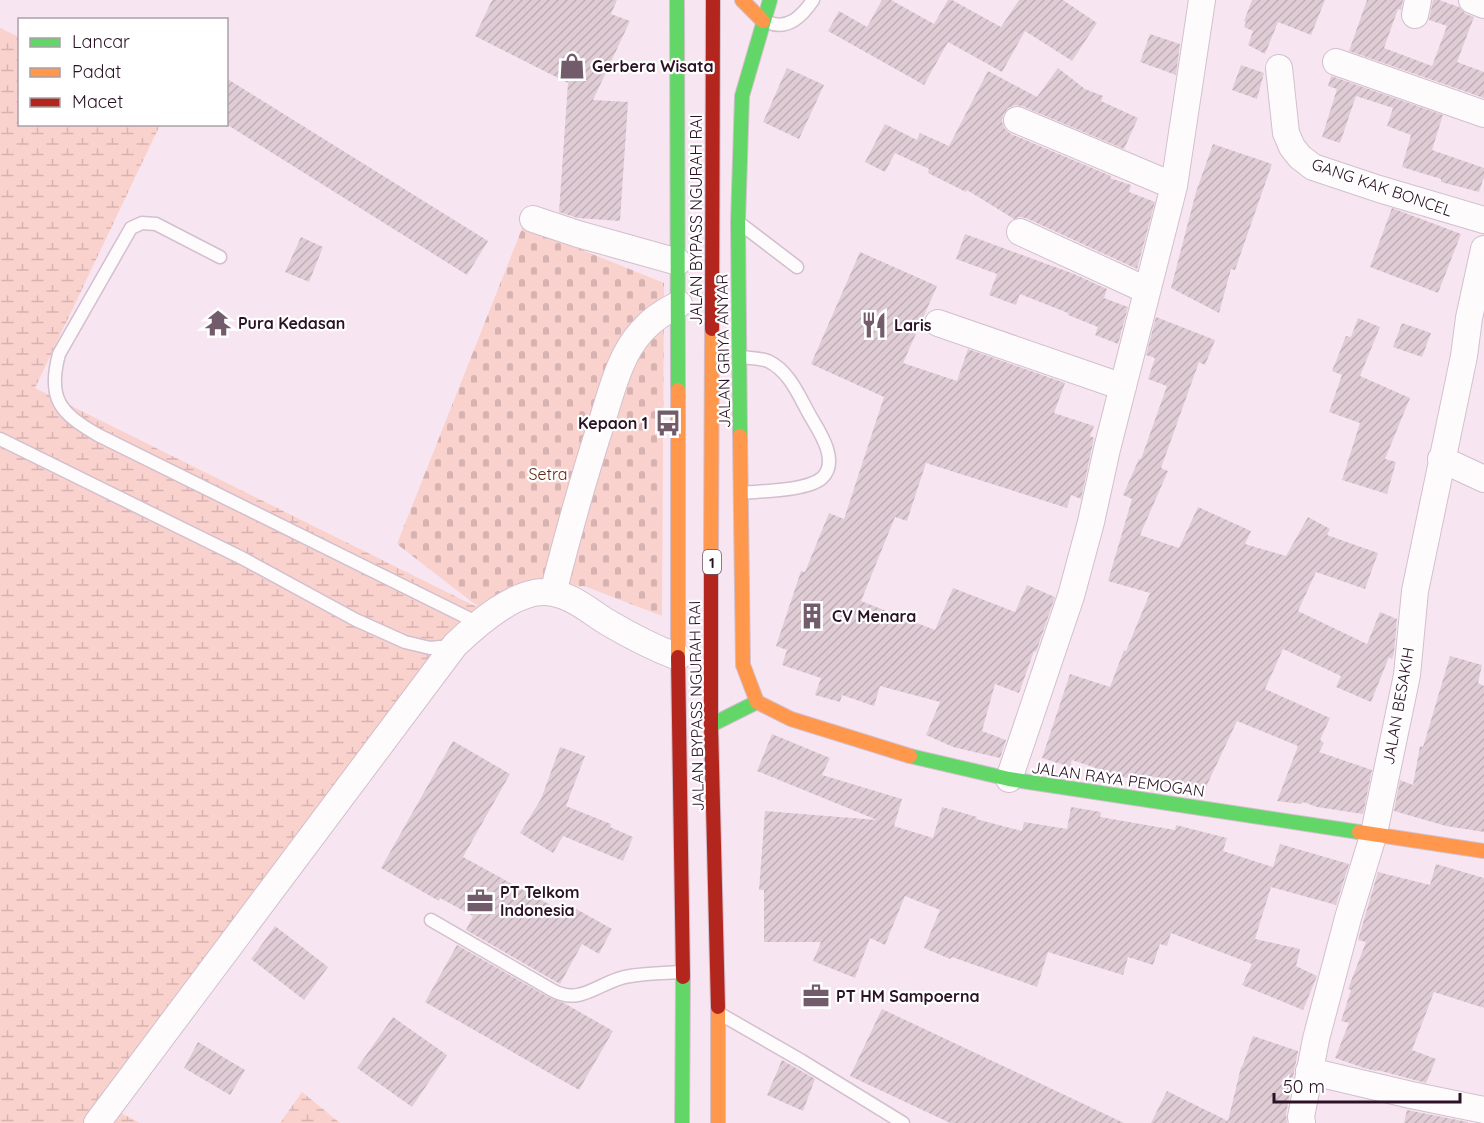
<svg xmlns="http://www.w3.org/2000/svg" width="1484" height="1123" font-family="Quicksand,sans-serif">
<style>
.wetland{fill:url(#wetland-marsh)}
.cemetery{fill:url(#cemetery-stones)}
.building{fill:url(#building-hatch)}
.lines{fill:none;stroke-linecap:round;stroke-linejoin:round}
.lane-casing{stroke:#d3bfcd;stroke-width:15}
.street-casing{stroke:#d3bfcd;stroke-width:28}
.fast-casing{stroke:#d3bfcd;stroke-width:16}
.slow-casing{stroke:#d3bfcd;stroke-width:16}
.jam-casing{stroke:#d3bfcd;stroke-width:16}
.lane{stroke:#fefbfd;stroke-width:12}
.street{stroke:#fefbfd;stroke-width:26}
.fast{stroke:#63d668;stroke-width:14}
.slow{stroke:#ff974d;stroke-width:14}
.jam{stroke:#b3261e;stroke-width:14}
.labels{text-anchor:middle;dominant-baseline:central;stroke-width:4.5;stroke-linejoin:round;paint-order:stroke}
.shield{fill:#fff;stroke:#6b5966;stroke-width:1.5}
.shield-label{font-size:15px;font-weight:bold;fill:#2b1225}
.poi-label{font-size:16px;font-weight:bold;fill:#2b1225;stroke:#fff;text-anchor:start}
.street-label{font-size:16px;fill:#2b1225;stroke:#fff}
.park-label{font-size:16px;fill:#652511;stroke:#fff}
</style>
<defs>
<pattern id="wetland-marsh" width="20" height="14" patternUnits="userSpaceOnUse" patternTransform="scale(1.5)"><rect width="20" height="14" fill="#fad2cd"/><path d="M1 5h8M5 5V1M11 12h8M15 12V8" fill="none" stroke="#d6b3b0"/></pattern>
<pattern id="cemetery-stones" width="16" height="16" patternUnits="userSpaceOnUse" patternTransform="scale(1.5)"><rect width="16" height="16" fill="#fad2cd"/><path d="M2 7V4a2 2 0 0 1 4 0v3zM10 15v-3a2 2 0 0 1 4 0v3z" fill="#d6b3b0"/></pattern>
<pattern id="building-hatch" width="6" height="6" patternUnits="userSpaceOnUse" patternTransform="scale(1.5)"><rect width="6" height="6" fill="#e0ccd5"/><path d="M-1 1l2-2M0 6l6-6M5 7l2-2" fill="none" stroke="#c0aeb7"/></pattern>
</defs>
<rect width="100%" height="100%" fill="#f7e6f1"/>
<path class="wetland" d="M0 28 19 37 20 124 160 125 35 388 481 609 104 1104 140 1123H0Z
M302 1092 340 1123H280Z"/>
<path class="cemetery" d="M523 226 664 283 662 616 584 586 538 590 481 609 397 544Z"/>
<path class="building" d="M492 0H617L611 14 630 21 593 100 628 102 620 221 578 218 559 212 568 83 475 36Z
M882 0H891L934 24 948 0H952L1001 27 1019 0H1063L1097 23 1072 61 1025 31 1002 72 948 42 924 85 828 31 839 11 867 27Z
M1252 0H1325L1311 35 1278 22 1265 54 1248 45 1253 31 1244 27 1246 22 1244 21Z
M1367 0H1403L1401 10 1398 9 1384 48 1432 66 1447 26 1429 20 1433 0H1439L1459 7 1466 14 1474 17 1457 62 1484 72V98L1349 51Z
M1150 34 1180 44 1176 75 1140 62Z
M1241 65 1264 73 1257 99 1232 90Z
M787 68 824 85 799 139 763 122Z
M1058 68 1085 89 1103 96 1101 101 1138 118 1124 149 1022 106 1015 105 1008 108 1003 115 1002 122 1005 129 1011 134 1111 176 1110 178 1131 185 1129 192 1155 202 1137 269 1026 218 1019 217 1014 219 967 190 966 192 928 173 929 169 895 153 885 172 865 162 885 124 917 140 920 133 949 146 988 71 1037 97Z
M1331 76 1443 115 1432 150 1484 168V177L1479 192 1441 182V179L1402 167 1411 135 1387 126 1393 108 1356 96 1340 143 1322 137 1337 89 1328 86Z
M226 78 488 241 467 275 226 124Z
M1213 144 1272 164 1235 270 1231 269 1219 313 1171 288 1196 192Z
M1392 208 1461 234 1438 293 1370 267Z
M965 234 1074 274 1107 289 1104 298 1128 307 1118 344 1095 335 1098 327 1068 315V313L1020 294 1016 305 989 295 997 274 956 259Z
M301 237 323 247 309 282 285 272Z
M860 252 937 286 903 363 957 381 968 349 1065 383 1054 413 1094 426 1090 436 1094 438 1081 499 1071 495 1067 508 926 463 907 521 895 517 861 601 935 630 953 588 1015 612 1027 585 1055 597 1036 652 1034 651 1019 693 995 684 982 731 1006 740 1000 758 953 747 926 735 940 702 880 686 874 706 842 695 840 702 815 695 821 678 782 665 787 650 776 646 801 571 805 572 829 513 844 519 884 397 811 364Z
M1156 317 1215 340 1205 365 1199 362 1161 468 1168 471 1140 535 1179 548 1198 507 1251 531 1245 544 1286 556 1308 517 1330 529 1327 535 1378 553 1365 589 1316 572 1298 611 1367 644 1380 612 1397 619 1394 653 1392 659 1389 657 1371 702 1336 687 1341 676 1283 649 1265 689 1330 718 1320 740 1324 743 1319 752 1372 770 1363 814 1317 807 1303 802 1301 804 1277 801 1298 746 1237 721 1206 787 1143 775 1142 780 1126 778 1072 760 1070 767 1042 758 1070 674 1110 687 1124 650 1126 651 1150 593 1108 581 1132 499 1123 495 1139 459H1141L1167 386 1148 379 1155 358 1146 355Z
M1358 318 1380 327 1360 376 1410 398 1385 459 1396 462 1387 494 1342 480 1360 423 1329 412 1342 375 1332 371 1346 336 1351 337Z
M1402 323 1431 333 1422 357 1393 347Z
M1450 656 1482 665 1478 683 1484 686V832L1446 826 1394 811 1400 780 1413 785 1420 746 1423 747Z
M772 734 830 758 822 775 902 799 894 826 933 838 942 807 977 817 976 819 1022 831 1024 822 1067 829 1071 807 1101 812 1100 817 1175 830 1176 825 1227 838 1223 851 1273 867 1280 844 1349 864 1336 905 1271 887 1255 939 1300 949 1296 966 1317 976 1303 1010 1242 985 1252 964 1171 933 1167 946 1160 944 1153 965 1128 957 1123 975 1048 952 1037 987 952 957 950 959 924 948 940 910 905 896 885 945 870 938 855 978 813 961 821 942H764V890H759L765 811 877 820 757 771Z
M453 741 510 774 463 857 565 913 569 905 612 929 599 954 582 944 560 984 466 930 473 916 440 898 439 901 381 868Z
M560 747 585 756 566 806 611 824 610 827 633 837 623 861 563 836 553 853 520 833 541 799Z
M1436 864 1484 878V1008L1434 992 1412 1050 1436 1059 1426 1083 1377 1070 1376 1071 1364 1068 1335 1058 1349 1023 1341 1021 1351 990 1348 989 1366 942 1358 940 1378 872 1430 885Z
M275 926 328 967 304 1000 251 959Z
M457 945 548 997 564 1003 613 1031 579 1090 425 1002Z
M882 1009 1124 1123H950L850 1076Z
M393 1017 447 1055 412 1107 357 1068Z
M1253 1036 1298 1051 1286 1114 1287 1123H1151L1167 1091 1228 1121 1241 1067H1242Z
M198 1042 245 1070 230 1095 184 1068Z
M782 1060 815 1079 803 1111 767 1095Z
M1407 1110 1468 1122V1123H1404Z"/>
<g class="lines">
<g class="lane-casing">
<path id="lane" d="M767 22C788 31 802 16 813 0
M742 225 797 267
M220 257 156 224 142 223 131 228 59 354C47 399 60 413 98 435L478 623
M741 357C749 358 760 358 768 361 791 372 800 399 812 419 821 434 839 462 822 478 807 491 761 491 741 493
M0 439 242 558 356 620 405 642 430 648 451 646
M431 920 552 990C582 1007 600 980 630 976 647 973 665 973 681 972
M722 1015 802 1061 903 1123"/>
</g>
<g class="street-casing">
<path id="street" d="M1472 0 1484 5
M1415 15 1418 0
M1336 62 1484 114
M1279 68 1286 133 1292 147 1300 157 1313 167 1379 189 1484 220
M1017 120 1174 186
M533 219 578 234 678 262
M1020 232 1146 290
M938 323 1123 387
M1441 459 1484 479
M553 593C568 534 584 476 603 418 612 389 621 353 642 331 652 319 665 311 679 304
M1009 779 1071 596 1091 522 1107 449 1174 186 1202 0
M1309 1071 1411 1095 1484 1110
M97 1123 455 645C476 625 514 591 545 592 569 593 588 610 607 622 629 635 654 648 678 657
M1302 1123 1301 1117 1316 1039 1348 918 1374 833 1407 675 1415 591 1464 356 1469 318 1484 249"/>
</g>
<g class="fast-casing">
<path id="fast" d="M677 0 678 390
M740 436 738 222 742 96 770 0
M711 725 757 702
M910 756 1009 779 1359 832
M682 1123 683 977"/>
</g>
<g class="slow-casing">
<path id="slow" d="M742 0 763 21
M678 390V657
M740 436 743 665 757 702 791 719 910 756
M711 559 712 329
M1359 832 1484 851
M718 1007V1123"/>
</g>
<g class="jam-casing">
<path id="jam" d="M712 329 713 0
M711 559V725L718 1007
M678 657 683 977"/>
</g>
<use href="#lane" class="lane"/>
<use href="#street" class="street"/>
<use href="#fast" class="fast"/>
<use href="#slow" class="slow"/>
<use href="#jam" class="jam"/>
</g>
<defs>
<g id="shop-bare" transform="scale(2.07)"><path d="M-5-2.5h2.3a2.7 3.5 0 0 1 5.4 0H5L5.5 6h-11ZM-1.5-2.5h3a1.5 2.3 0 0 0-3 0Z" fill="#725c6c" stroke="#fff" stroke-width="2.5" paint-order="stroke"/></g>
<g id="temple-bare" transform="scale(2.07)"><path d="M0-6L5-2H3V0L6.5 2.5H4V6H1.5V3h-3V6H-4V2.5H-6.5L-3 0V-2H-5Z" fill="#725c6c" stroke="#fff" stroke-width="2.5" paint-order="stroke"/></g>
<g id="restaurant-bare" transform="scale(2.07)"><path d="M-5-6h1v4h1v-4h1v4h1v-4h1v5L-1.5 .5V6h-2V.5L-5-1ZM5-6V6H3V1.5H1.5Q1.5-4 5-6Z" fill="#725c6c" stroke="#fff" stroke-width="2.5" paint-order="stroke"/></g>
<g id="bus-bare" transform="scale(2.07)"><path d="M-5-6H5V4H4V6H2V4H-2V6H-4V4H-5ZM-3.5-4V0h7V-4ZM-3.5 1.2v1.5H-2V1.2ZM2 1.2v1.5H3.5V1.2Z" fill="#725c6c" stroke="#fff" stroke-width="2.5" paint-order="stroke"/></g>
<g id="building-bare" transform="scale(2.07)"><path d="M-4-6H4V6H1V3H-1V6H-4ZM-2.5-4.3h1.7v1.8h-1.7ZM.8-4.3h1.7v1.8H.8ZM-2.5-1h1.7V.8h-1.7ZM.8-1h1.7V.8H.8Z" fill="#725c6c" stroke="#fff" stroke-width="2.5" paint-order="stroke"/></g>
<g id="office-bare" transform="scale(2.07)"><path d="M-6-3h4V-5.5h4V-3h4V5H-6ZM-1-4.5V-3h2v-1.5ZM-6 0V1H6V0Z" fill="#725c6c" stroke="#fff" stroke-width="2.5" paint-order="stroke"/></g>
</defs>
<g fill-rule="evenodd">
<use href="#shop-bare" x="572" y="66"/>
<use href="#temple-bare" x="218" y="323"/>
<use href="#restaurant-bare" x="874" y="325"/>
<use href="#bus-bare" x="668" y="423"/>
<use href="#building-bare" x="812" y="616"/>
<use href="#office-bare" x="480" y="901"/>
<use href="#office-bare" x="816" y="996"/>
</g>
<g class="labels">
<rect class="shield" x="703" y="550" width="18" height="24" rx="4.5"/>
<g class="shield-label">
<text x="712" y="562">1</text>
</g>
<g class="poi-label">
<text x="592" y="66">Gerbera Wisata</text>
<text x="238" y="323">Pura Kedasan</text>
<text x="894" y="325">Laris</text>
<text x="648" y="423" text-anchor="end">Kepaon 1</text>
<text x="832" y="616">CV Menara</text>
<text x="500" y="892">PT Telkom<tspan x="500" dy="18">Indonesia</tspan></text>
<text x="836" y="996">PT HM Sampoerna</text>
</g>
<g class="street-label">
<text transform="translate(1382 187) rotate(19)">GANG KAK BONCEL</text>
<text transform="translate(696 220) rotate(-90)">JALAN BYPASS NGURAH RAI</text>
<text transform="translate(723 351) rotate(-91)">JALAN GRIYA ANYAR</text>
<text transform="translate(696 706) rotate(-91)">JALAN BYPASS NGURAH RAI</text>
<text transform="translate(1398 706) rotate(-80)">JALAN BESAKIH</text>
<text transform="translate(1118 779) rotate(8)">JALAN RAYA PEMOGAN</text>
</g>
<g class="park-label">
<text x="548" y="474">Setra</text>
</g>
</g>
<rect x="18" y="18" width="210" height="108" fill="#ffffff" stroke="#aaa0a8" stroke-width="1.5"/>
<rect x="30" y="38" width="30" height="9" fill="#63d668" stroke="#aaa0a8" stroke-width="1.5"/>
<text x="72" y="48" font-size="18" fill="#2b1225">Lancar</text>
<rect x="30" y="68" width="30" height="9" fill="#ff974d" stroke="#aaa0a8" stroke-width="1.5"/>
<text x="72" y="78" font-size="18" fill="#2b1225">Padat</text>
<rect x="30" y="98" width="30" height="9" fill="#b3261e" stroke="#aaa0a8" stroke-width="1.5"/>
<text x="72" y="108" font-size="18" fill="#2b1225">Macet</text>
<path d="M1274 1093v9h186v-9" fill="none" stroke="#2b1225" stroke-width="3"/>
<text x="1283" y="1093" font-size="18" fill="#2b1225" stroke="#ffffff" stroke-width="4.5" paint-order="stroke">50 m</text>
</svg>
